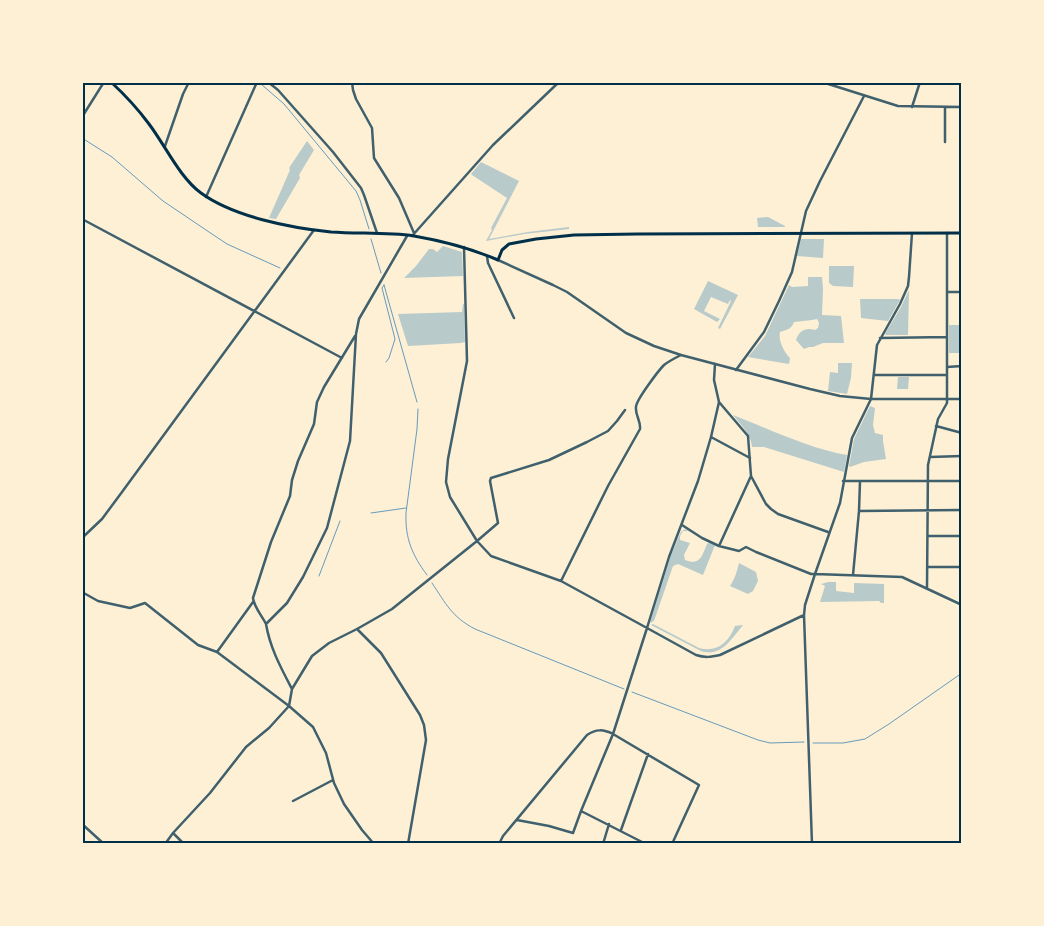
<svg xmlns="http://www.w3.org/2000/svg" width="1044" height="926" font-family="'DM Sans',sans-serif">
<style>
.green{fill:#b9caca}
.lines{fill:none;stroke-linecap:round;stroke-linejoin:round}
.stream{stroke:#669bbc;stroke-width:1}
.minor{stroke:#3f606c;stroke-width:2.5}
.tertiary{stroke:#3f606c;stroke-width:2.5}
.secondary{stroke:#003049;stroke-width:3}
.neatline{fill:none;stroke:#003049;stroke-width:2}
</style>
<rect width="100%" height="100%" fill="#fdf0d5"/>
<path class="green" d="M307 141 314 150 299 175 300 178 276 219 269 218 290 170 289 168Z
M481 162 519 181 489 239 528 232 569 227V229L524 234 486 241 492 230 491 228 507 198 472 175 471 174Z
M768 217 785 226V227H758L757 218Z
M801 239H824L823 258 797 256Z
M443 246 462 252 463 276 404 278 416 266 429 249H433L437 252Z
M829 266H854L853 287 833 286 829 283Z
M808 277H822L823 289 822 315 841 316 844 343H823L813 347H809L804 349 796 340C799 331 805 327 815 330L818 328 819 323 817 319 812 320 794 322C792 329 786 330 780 332 778 340 784 352 790 358L789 364 748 357 765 336 789 285 792 287 808 286Z
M708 281 738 295 720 329 718 328 731 301 730 300 728 304 711 297 704 311 720 319 717 322 694 309Z
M909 290 908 335H886L885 334 901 307Z
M860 299H898L900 300 888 321 861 318Z
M463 304H464L465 342 461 343 408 346 398 314 462 312Z
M949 325H961V351H959V353H949Z
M838 363H852L851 378 847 394 828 391 830 372 838 373Z
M898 377H909L908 389H897Z
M870 406 875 408 873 425 875 433 883 435V441L886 459 864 462 850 467 849 466 854 439Z
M733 415C769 429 810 449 847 455L844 472 764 447H752C751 434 741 425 733 415Z
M685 529 694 534 688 531H683L680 536V540L690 543 684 555 685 560C700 566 702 556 707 544L709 543 715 545 703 575 678 564 673 566 654 621 650 623 670 558 679 536 681 532Z
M739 563 756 572 758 581 753 591 748 594 730 586C735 579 737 571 739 563Z
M828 582H836V591L854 593V583L884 584V603H881L879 601 820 602 825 586 821 584Z
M653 624 699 648C717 653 729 642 735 626L743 625C732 638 721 658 701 651L651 625Z"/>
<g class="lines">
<path class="stream" d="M261 84 284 104 356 191 360 200 369 229
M82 138 112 157 163 201 209 232 227 244 280 268
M371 239 381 273
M384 285 417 402
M384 285 382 288 395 339 389 358 386 362
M418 409 417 429 406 513C405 538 412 555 427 575
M371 513 406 508
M319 576 340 521
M432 583C446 604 452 617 475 629L624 689
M632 692 758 740 770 743 804 742
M813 743H843L865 739 889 724 962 673"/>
<path class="minor" d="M268 82 278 90 333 152 361 188 364 195 377 233
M352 82 353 90 356 99 372 128 374 158 399 198 414 233
M822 82 898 106 962 107
M912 107 920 82
M82 117 104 82
M945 142V107
M165 146 183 94 189 82
M206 197 257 82
M82 219 342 358
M912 233 909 277 908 286 900 304 877 345 871 399 852 438 840 503 815 574 902 577 962 605
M412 236 493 145 559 82
M464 247 467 361 448 459 446 482 450 497 477 541 491 556 561 581 647 628 613 734 581 811 646 844
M487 256 488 263 514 318
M947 292H962
M880 338 947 337
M715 364 714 380 719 402 711 437 698 481 669 557 647 628 696 655C705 658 711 657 720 655L804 615
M947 367 962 366
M736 370 764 332 779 301 792 272 806 211 820 181 864 96
M874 375H947
M719 402 748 436 751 476 766 504 771 509 778 514 828 532
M936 426 962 433
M711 437 750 458
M930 457 962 456
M843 481H962
M859 511 962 510
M682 525 702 538 719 546 751 476
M928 536H962
M82 538 102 519 122 492 314 230
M719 546 739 551 746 547 756 552 811 574H815L805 605 804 615 812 844
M928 567H962
M853 575 859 511 860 481
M561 581 608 486 640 429C641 421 635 415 636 407 636 400 659 370 664 365 669 361 675 358 681 355
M927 588 928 465 938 419 947 403V233
M82 592 98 601 130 608 145 603 198 645 217 652 289 706 313 727 326 753 334 783 344 804 362 830 374 844
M266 624C262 616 254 607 253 598L271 542 290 496 292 480 298 461 314 424 317 402 324 387 355 336
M357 629 381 653 420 715 424 725 426 740 408 844
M217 652 253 602
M292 689C281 668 270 648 266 624L287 603 303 577 327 528 350 441 356 334 359 319 407 236
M293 801 333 780
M517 820 549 826 573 833 581 811
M621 830 648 754
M173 833 184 844
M165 844 173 833 210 793 246 747 269 728 289 706 292 689 312 656 329 643 357 629 392 609 477 541 498 523 490 481 491 478 549 460 587 442 608 431 617 421 625 410
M499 844 503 836 587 735C596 729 603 729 613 734L699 785 672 844
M603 844 609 824"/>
<path class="tertiary" d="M498 260 553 285 567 292 626 333 654 346 681 355 810 389 840 396 871 399H962
M82 824 104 844"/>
<path class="secondary" d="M111 82C125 95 138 109 149 124 165 145 180 178 201 193 234 217 291 228 331 232 358 234 387 232 414 236 443 241 470 248 498 260L502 250 509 244 536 239 574 235 637 234 962 233"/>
</g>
<rect width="1044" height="926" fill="none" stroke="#fdf0d5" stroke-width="168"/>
<rect x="84" y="84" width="876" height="758" class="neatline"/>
</svg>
